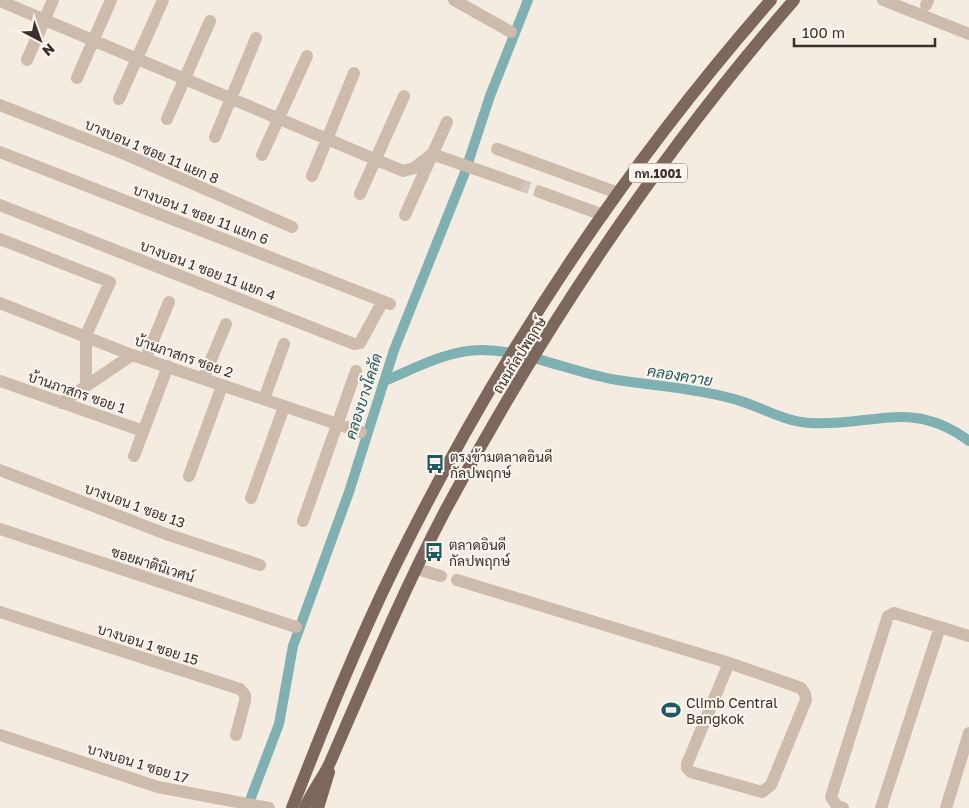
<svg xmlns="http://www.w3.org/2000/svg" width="969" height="808" font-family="'Golos Text',Sarabun,sans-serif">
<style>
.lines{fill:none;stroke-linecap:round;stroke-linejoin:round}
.canal{stroke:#7fb0b2;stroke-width:10}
.minor-tunnel{stroke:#cfc6bd;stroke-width:12;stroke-dasharray:12 6;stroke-linecap:butt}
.minor{stroke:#cdbbac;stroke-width:12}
.major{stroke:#7d675c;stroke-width:12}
.labels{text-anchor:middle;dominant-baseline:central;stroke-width:4;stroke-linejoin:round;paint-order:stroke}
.shield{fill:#fbf5ee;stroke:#756b66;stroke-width:1}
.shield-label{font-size:12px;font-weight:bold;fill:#3b302b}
.street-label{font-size:14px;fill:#3b302b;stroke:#fbf5ee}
.poi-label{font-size:14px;fill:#3b302b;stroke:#fbf5ee;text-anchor:start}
.water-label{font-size:15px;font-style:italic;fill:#1f5a5e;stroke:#fbf5ee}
</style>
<rect width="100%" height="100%" fill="#f4ebe1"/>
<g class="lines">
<path class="canal" d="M384 381C414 369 448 350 481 350 526 350 573 373 617 380 655 386 693 388 730 398 757 404 780 421 809 423 871 427 912 398 969 441
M247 808 279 724 293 646 349 492 394 350 464 175 490 96 528 0"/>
<path class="minor-tunnel" d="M518 184 540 192"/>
<path class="minor" d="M454 0 511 32
M883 0 969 34
M0 1 403 171 414 168 432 154 518 184
M926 5 928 0
M27 60 53 0
M77 78 111 0
M119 99 163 0
M0 105 127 155 292 227
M167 119 210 21
M215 137 256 38
M497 149 618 193
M0 152 390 304
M262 155 307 56
M312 176 354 73
M540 192 603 215
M360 194 404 96
M0 205 354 344 360 343 383 301
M405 215 447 122
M0 239 110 282 86 335V385
M0 303 132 355 361 432
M146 358 169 302
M203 379 226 324
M0 381 143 431
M264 399 284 344
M61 403 132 355
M134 456 168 366
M0 470 166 534 260 565
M189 476 222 386
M251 498 284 407
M303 521 356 371
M0 529 296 627
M417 569 441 576
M457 580 729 663 801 688 805 694 806 700 771 785 762 792 691 772 687 768V764L729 663
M0 612 240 689 245 695V701L236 735
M0 735 158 787 269 808
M843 808 837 806 831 797 888 616 894 613 969 636
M881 808 940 627
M946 808 969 733"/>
<path class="major" d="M292 808C324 726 357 643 396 564 496 361 622 170 771 0
M305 808C312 790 325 776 332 758 368 675 403 591 445 511 542 330 659 155 794 0
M318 808 329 772"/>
</g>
<defs>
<g id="bus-bare" transform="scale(1.5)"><path d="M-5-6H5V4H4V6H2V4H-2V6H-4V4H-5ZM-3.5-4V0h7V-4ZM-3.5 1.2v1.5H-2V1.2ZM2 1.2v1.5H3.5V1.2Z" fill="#1f5a5e" stroke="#fbf5ee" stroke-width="2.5" paint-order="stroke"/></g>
<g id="stadium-bare" transform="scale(1.5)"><path d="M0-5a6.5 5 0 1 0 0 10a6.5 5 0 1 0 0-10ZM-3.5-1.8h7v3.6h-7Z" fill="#1f5a5e" stroke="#fbf5ee" stroke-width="2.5" paint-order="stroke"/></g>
</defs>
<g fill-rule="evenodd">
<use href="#bus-bare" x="435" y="464"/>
<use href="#bus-bare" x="434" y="552"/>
<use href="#stadium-bare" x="671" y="710"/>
</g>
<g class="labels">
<rect class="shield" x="629" y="163.5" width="58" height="19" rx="4"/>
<g class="shield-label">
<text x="658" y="173">กท.1001</text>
</g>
<g class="street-label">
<text transform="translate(152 151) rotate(23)">บางบอน 1 ซอย 11 แยก 8</text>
<text transform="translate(201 214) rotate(21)">บางบอน 1 ซอย 11 แยก 6</text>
<text transform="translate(208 270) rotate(21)">บางบอน 1 ซอย 11 แยก 4</text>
<text transform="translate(519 355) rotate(-58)">ถนนกัลปพฤกษ์</text>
<text transform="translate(184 356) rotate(19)">บ้านภาสกร ซอย 2</text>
<text transform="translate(77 392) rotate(19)">บ้านภาสกร ซอย 1</text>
<text transform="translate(135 505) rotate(20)">บางบอน 1 ซอย 13</text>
<text transform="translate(153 564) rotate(18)">ซอยผาตินิเวศน์</text>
<text transform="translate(148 644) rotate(18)">บางบอน 1 ซอย 15</text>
<text transform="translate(138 763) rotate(17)">บางบอน 1 ซอย 17</text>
</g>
<g class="poi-label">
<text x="450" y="456">ตรงข้ามตลาดอินดี<tspan x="450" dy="16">กัลปพฤกษ์</tspan></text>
<text x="449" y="544">ตลาดอินดี<tspan x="449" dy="16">กัลปพฤกษ์</tspan></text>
<text x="686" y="702">Climb Central<tspan x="686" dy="16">Bangkok</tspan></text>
</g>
<g class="water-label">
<text transform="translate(680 375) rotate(9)">คลองควาย</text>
<text transform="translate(363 396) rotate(-72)">คลองบางโคลัด</text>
</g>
</g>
<g transform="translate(40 40) rotate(139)" stroke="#fbf5ee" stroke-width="4" paint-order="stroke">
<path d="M0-4L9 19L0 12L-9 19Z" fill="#3b302b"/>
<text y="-8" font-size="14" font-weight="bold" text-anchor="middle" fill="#3b302b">N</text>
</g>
<path d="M794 38v8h141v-8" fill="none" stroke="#3b302b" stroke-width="2.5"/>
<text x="802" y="38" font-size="15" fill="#3b302b" stroke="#fbf5ee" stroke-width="4" paint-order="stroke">100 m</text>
</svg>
